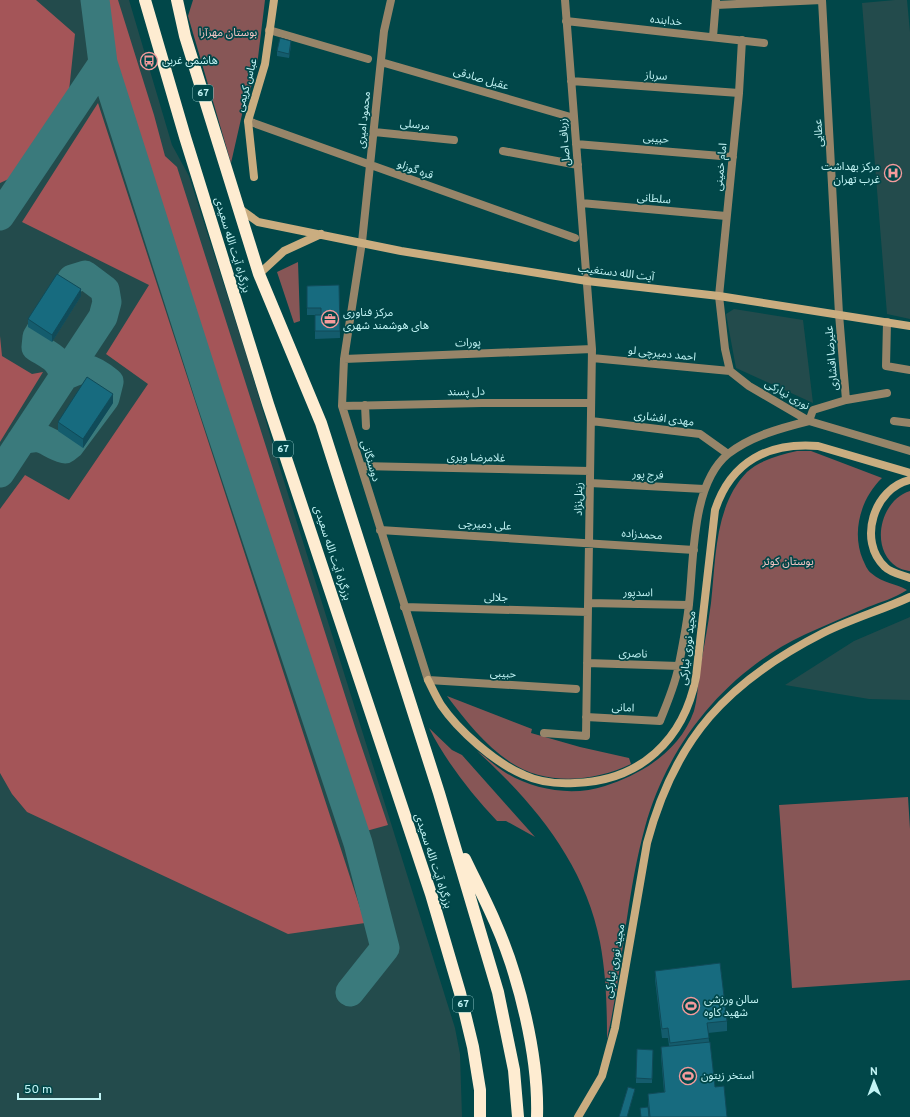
<svg xmlns="http://www.w3.org/2000/svg" width="910" height="1117" font-family="Overpass,'Noto Sans Arabic',sans-serif">
<style>
.built{fill:#234b4c}
.green{fill:#875656}
.forest{fill:#a45558}
.lines{fill:none;stroke-linecap:round;stroke-linejoin:round}
.taxiway{stroke:#3a7a7c;stroke-width:29}
.street{stroke:#978569;stroke-width:8}
.secondary{stroke:#caad80;stroke-width:8}
.highway{stroke:#feecd1;stroke-width:12}
.wall{fill:#145c6d}
.shaded-wall{fill:#104b59}
.building{fill:#176b7f;stroke:#104b59}
.labels{text-anchor:middle;dominant-baseline:central;stroke-width:3.5;stroke-linejoin:round;paint-order:stroke}
.shield{fill:#014749;stroke:#88c0c1;stroke-width:1}
.shield-label{font-size:10px;font-weight:bold;fill:#c2f4f5}
.street-label{font-size:11px;fill:#c2f4f5;stroke:#014749}
.park-label{font-size:11px;fill:#f2c3c2;stroke:#014749}
.poi-label{font-size:11px;fill:#c2f4f5;stroke:#014749;text-anchor:start}
</style>
<rect width="100%" height="100%" fill="#014749"/>
<path class="built" d="M0 0H129L172 145 189 176 247 357 278 462 455 1028 460 1054 462 1117H0Z
M895 0H907L910 32V319L887 314 862 3Z
M734 309 803 320 813 403 736 368 726 314Z
M910 617V700L869 699 785 685 854 641Z"/>
<path class="green" d="M193 0H265L257 66 249 78 253 79 249 96 246 97 231 163 188 16Z
M298 262 300 321 294 323 277 272Z
M797 451H811L882 478C861 498 851 532 863 560 865 564 867 570 871 573 883 584 896 583 907 590 895 598 881 602 868 607 835 622 800 634 770 654 709 694 664 757 645 827 626 896 623 969 607 1039 607 1006 606 974 600 942 585 864 534 803 477 751 486 757 494 765 503 771 532 790 572 797 605 786 642 774 680 751 694 711 697 700 698 687 699 675 703 651 708 627 711 603 716 560 714 506 747 472 760 460 780 455 797 451Z
M910 491V571H909C905 570 900 569 897 567 869 549 880 500 910 491Z
M447 696 532 729 531 733 580 747 629 758 631 764C594 782 545 786 510 762 485 745 465 720 447 696Z
M429 728 452 750 462 755 535 837 506 821H497C470 792 447 763 429 728Z
M908 797 910 829V980L792 988 779 805Z"/>
<path class="forest" d="M0 0H36L75 34 69 91 13 177 0 183Z
M102 0H118L154 115 165 156 177 167 357 733 388 825 359 833 288 613 211 365 121 87 104 17Z
M98 103 365 923 288 934 27 812 12 794 0 773V509L25 475 69 500 148 384 106 354 149 285 22 222Z
M0 336 2 356 32 374 43 372 0 442Z"/>
<g class="lines">
<path class="taxiway" d="M103 63 209 395 358 843 385 948 350 992
M0 216 103 63 95 0
M21 441C45 432 45 444 65 449L70 445 105 398 109 382C91 367 85 366 64 376
M0 473 103 317 107 302 105 290 85 275 72 279 37 337 36 347C50 356 60 359 64 376"/>
<path class="street" d="M391 0 384 31 362 242 344 359 342 406 428 680 576 689
M822 0 839 314 846 400
M716 5 822 0
M566 21 764 43
M269 30 368 59
M713 37 716 0
M742 40 739 93 719 296 725 349 730 371 749 386 809 421 910 451
M381 62 574 118
M571 81 739 93
M248 121 575 238
M374 132 454 140
M576 144 733 157
M503 151 578 165
M581 203 726 216
M887 322 886 366 910 370
M592 358 730 371
M344 359 592 349
M365 405 366 426
M342 406 482 403H591
M591 421 700 434 728 454
M894 421 910 423
M361 466 590 471
M590 483 704 489
M380 530 694 550
M588 603 689 605
M404 607 588 612
M587 663 679 666
M586 717 660 721C667 703 676 683 679 664 683 644 687 624 689 604 694 560 691 484 728 454 751 436 781 428 809 421L813 410 846 400 887 393
M544 733 586 736 592 349 565 0"/>
<path class="secondary" d="M254 177 248 121 265 64 274 0
M240 209 258 222 401 251 587 281 719 296 910 326
M259 274 284 251 321 234
M910 480C874 488 857 541 885 567 891 573 902 575 910 578
M428 680C432 688 436 697 441 705 458 730 495 763 524 775 539 782 558 784 575 783 640 781 684 740 696 677L715 510C731 461 769 442 818 446L910 473
M578 1117 602 1076 615 1028 647 843C675 738 727 682 823 633 851 619 882 610 910 597"/>
<path class="highway" d="M145 0 185 137 268 404 431 894 460 993 473 1047 480 1090V1117
M177 0 185 36 259 274 321 423 439 793 498 992 514 1070 518 1117
M465 859C475 880 486 901 495 922 519 976 539 1057 537 1117"/>
</g>
<path class="wall" d="M291 46 289 58 277 56V51Z
M339 285 340 338 315 339V315H307V286Z
M81 296 52 342 28 327V319Z
M113 403 83 448 58 431V422Z
M655 971 727 1021V1031L708 1033 715 1087 727 1117H649L648 1104V1094L664 1092 661 1057V1047L669 1046 668 1038H662L655 980Z
M653 1055 652 1083H636V1078Z"/>
<path class="shaded-wall" d="M291 41V46L289 58V54Z
M81 289V296L52 342V335Z
M113 394V403L83 448V439Z"/>
<path class="building" d="M280 38 291 41 289 54 277 51Z
M57 274 81 289 52 335 28 319Z
M339 285 340 331H315V315H321V308H307V286Z
M87 377 113 394 83 439 58 422Z
M720 963 727 1021 707 1023 709 1038 670 1043 668 1028 662 1029 655 971Z
M710 1042 715 1087 724 1086 727 1117H650L648 1094 665 1092 661 1047Z
M637 1049 653 1050 652 1079 636 1078Z
M628 1087 635 1089 627 1117H619Z
M648 1107 649 1117H641L640 1108Z"/>
<defs>
<g id="bus-ring" transform="scale(0.9)"><circle r="9.5" fill="#014749" stroke="#f59b9c" stroke-width="1.5"/><path d="M-5-6H5V4H4V6H2V4H-2V6H-4V4H-5ZM-3.5-4V0h7V-4ZM-3.5 1.2v1.5H-2V1.2ZM2 1.2v1.5H3.5V1.2Z" fill="#f59b9c"/></g>
<g id="hospital-ring" transform="scale(0.9)"><circle r="9.5" fill="#014749" stroke="#f59b9c" stroke-width="1.5"/><path d="M-5-5h3v3.5h4V-5h3V5h-3V1.5h-4V5h-3Z" fill="#f59b9c"/></g>
<g id="office-ring" transform="scale(0.9)"><circle r="9.5" fill="#014749" stroke="#f59b9c" stroke-width="1.5"/><path d="M-6-3h4V-5.5h4V-3h4V5H-6ZM-1-4.5V-3h2v-1.5ZM-6 0V1H6V0Z" fill="#f59b9c"/></g>
<g id="stadium-ring" transform="scale(0.9)"><circle r="9.5" fill="#014749" stroke="#f59b9c" stroke-width="1.5"/><path d="M0-5a6.5 5 0 1 0 0 10a6.5 5 0 1 0 0-10ZM-3.5-1.8h7v3.6h-7Z" fill="#f59b9c"/></g>
</defs>
<g fill-rule="evenodd">
<use href="#bus-ring" x="149" y="61"/>
<use href="#hospital-ring" x="893" y="173"/>
<use href="#office-ring" x="330" y="319"/>
<use href="#stadium-ring" x="691" y="1006"/>
<use href="#stadium-ring" x="688" y="1076"/>
</g>
<g class="labels">
<g class="shield">
<rect x="193" y="85" width="20" height="16" rx="3"/>
<rect x="273" y="441" width="20" height="16" rx="3"/>
<rect x="453" y="996" width="20" height="16" rx="3"/>
</g>
<g class="shield-label">
<text x="203" y="93">67</text>
<text x="283" y="449">67</text>
<text x="463" y="1004">67</text>
</g>
<g class="street-label">
<text transform="translate(666 21) rotate(6)">خدابنده</text>
<text transform="translate(656 76) rotate(4)">سرباز</text>
<text transform="translate(481 79) rotate(16)">عقیل صادقی</text>
<text transform="translate(247 85) rotate(-75)">عباس کریمی</text>
<text transform="translate(364 120) rotate(-84)">محمود امیری</text>
<text transform="translate(415 125) rotate(6)">مرسلی</text>
<text transform="translate(819 133) rotate(-93)">عطایی</text>
<text transform="translate(656 139) rotate(5)">حبیبی</text>
<text transform="translate(565 142) rotate(-95)">زرباف اصل</text>
<text transform="translate(721 167) rotate(-84)">امام خمینی</text>
<text transform="translate(415 170) rotate(20)">قره گوزلو</text>
<text transform="translate(654 199) rotate(5)">سلطانی</text>
<text transform="translate(232 245) rotate(73)">بزرگراه آیت الله سعیدی</text>
<text transform="translate(616 273) rotate(7)">آیت الله دستغیب</text>
<text transform="translate(468 343) rotate(-2)">پورات</text>
<text transform="translate(662 354) rotate(6)">احمد دمیرچی لو</text>
<text transform="translate(832 358) rotate(-95)">علیرضا افشاری</text>
<text transform="translate(466 392) rotate(-1)">دل پسند</text>
<text transform="translate(787 395) rotate(30)">نوری نیارکی</text>
<text transform="translate(664 419) rotate(7)">مهدی افشاری</text>
<text transform="translate(476 458) rotate(1)">غلامرضا ویری</text>
<text transform="translate(370 461) rotate(73)">دوسنگانی</text>
<text transform="translate(648 475) rotate(3)">فرج پور</text>
<text transform="translate(579 499) rotate(-89)">زینل‌نژاد</text>
<text transform="translate(485 525) rotate(4)">علی دمیرچی</text>
<text transform="translate(642 535) rotate(4)">محمدزاده</text>
<text transform="translate(332 553) rotate(72)">بزرگراه آیت الله سعیدی</text>
<text transform="translate(638 593) rotate(1)">اسدپور</text>
<text transform="translate(496 598) rotate(1)">جلالی</text>
<text transform="translate(688 648) rotate(-83)">مجید نوری نیارکی</text>
<text transform="translate(633 654) rotate(2)">ناصری</text>
<text transform="translate(503 674) rotate(3)">حبیبی</text>
<text transform="translate(623 708) rotate(3)">امانی</text>
<text transform="translate(433 861) rotate(72)">بزرگراه آیت الله سعیدی</text>
<text transform="translate(615 961) rotate(-80)">مجید نوری نیارکی</text>
</g>
<g class="park-label">
<text x="228" y="33">بوستان مهرآرا</text>
<text x="788" y="562">بوستان کوثر</text>
</g>
<g class="poi-label">
<text x="162" y="61">هاشمی غربی</text>
<text x="880" y="167" text-anchor="end">مرکز بهداشت<tspan x="880" dy="13">غرب تهران</tspan></text>
<text x="343" y="313">مرکز فناوری<tspan x="343" dy="13">های هوشمند شهری</tspan></text>
<text x="704" y="1000">سالن ورزشی<tspan x="704" dy="13">شهید کاوه</tspan></text>
<text x="701" y="1076">استخر زیتون</text>
</g>
</g>
<g transform="translate(874 1081) rotate(359)" stroke="#014749" stroke-width="3" paint-order="stroke">
<path d="M0-3L7 15L0 10L-7 15Z" fill="#c2f4f5"/>
<text y="-6" font-size="11" font-weight="bold" text-anchor="middle" fill="#c2f4f5">N</text>
</g>
<path d="M18 1093v6h82v-6" fill="none" stroke="#c2f4f5" stroke-width="2"/>
<text x="24" y="1093" font-size="12" fill="#c2f4f5" stroke="#014749" stroke-width="3" paint-order="stroke">50 m</text>
</svg>
